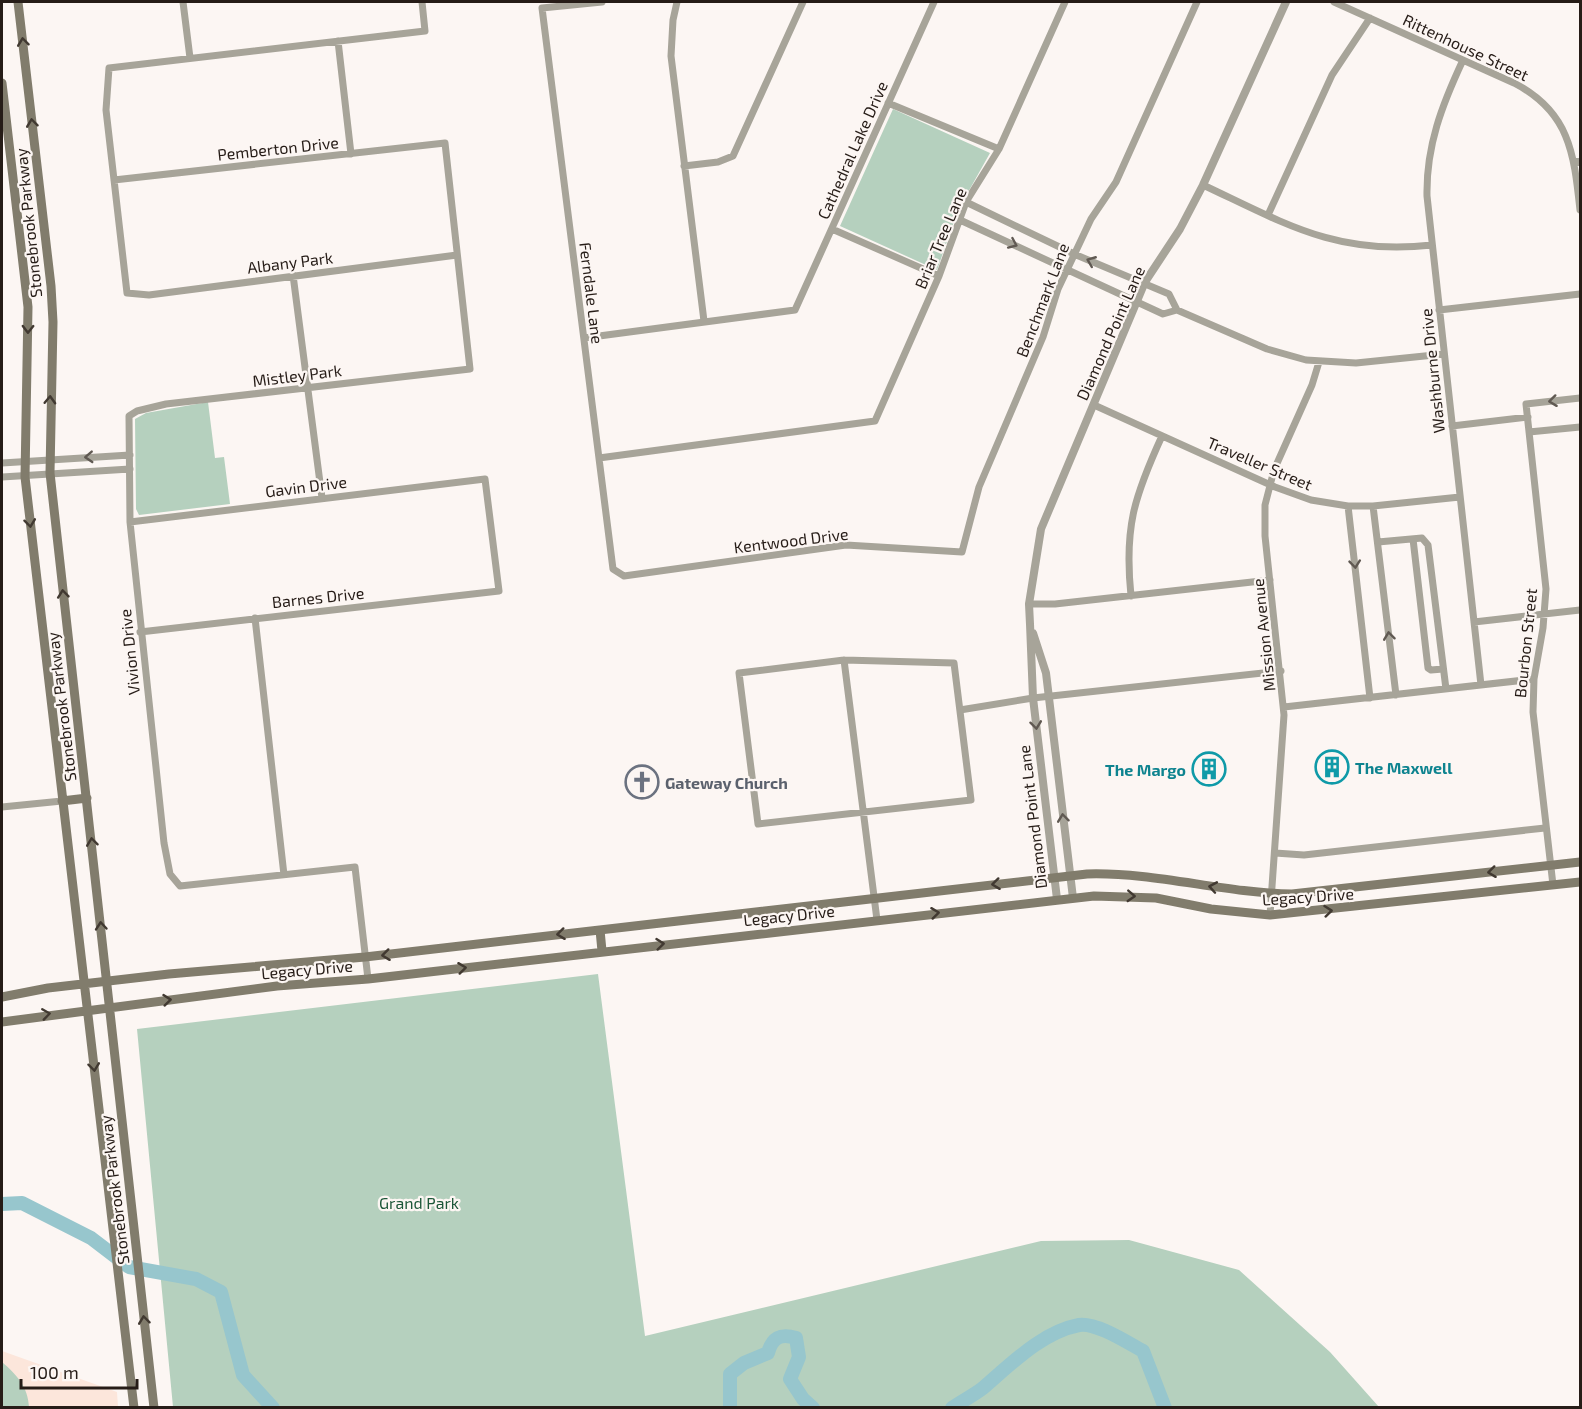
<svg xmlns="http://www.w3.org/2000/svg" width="1582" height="1409" font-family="'Exo 2',sans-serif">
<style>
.built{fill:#fce6db}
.green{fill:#b5d0be}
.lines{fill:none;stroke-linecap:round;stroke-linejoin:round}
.river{stroke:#97c6cd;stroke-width:14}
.minor{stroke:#a7a499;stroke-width:7}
.tertiary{stroke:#a7a499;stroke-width:8}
.secondary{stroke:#817c6c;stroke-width:9}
.oneway{stroke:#413931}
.oneway2{stroke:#605952}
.labels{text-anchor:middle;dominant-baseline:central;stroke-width:4.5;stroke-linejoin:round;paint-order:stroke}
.street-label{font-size:16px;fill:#261c17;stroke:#fcf6f3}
.culture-label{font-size:16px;font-weight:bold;fill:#0d838f;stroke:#fcf6f3;text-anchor:start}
.worship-label{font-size:16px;font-weight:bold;fill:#5b616d;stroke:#fcf6f3;text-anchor:start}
.park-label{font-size:16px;fill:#1c5738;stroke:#fcf6f3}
</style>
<rect width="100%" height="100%" fill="#fcf6f3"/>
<path class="built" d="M2 1351 117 1392 118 1407 2 1408Z"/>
<path class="green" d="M893 109 990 153 958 210 937 270 840 226Z
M208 402 215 458 224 457 230 504 139 515 136 509 135 419 146 413Z
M598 974 645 1336 1041 1241 1129 1240 1239 1270 1330 1352 1379 1407H173L137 1029Z
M2 1362C17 1375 28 1387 29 1407H2Z"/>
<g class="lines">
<path class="river" d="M2 1204 22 1203 91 1238 129 1267 196 1279 221 1292 243 1375 273 1408
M730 1408V1374L744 1363 768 1353C772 1338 780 1333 796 1338L799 1357 790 1379 803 1399 813 1408
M952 1408C962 1401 974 1395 983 1388 1011 1364 1042 1332 1079 1325 1096 1322 1128 1343 1143 1351L1165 1408"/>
<path class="minor" d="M183 2 190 58
M422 2 425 31 109 68 106 110 127 293 149 295 457 255
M602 2 542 8 613 569 624 576 846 545 962 552 979 487 1043 337 1058 289 1091 219 1116 182 1197 2
M677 2 673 20 671 56 704 321
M1334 2 1514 83C1570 112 1574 154 1580 210
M338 41 351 154
M1463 60C1442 105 1426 146 1427 196L1481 685
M888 103 999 149
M684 166 718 162 733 156 803 2
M114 180 445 143 470 369 166 404 137 411 129 416 130 522 164 843 170 874 180 886 355 867 368 979
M1203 185C1286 224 1337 256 1432 245
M966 202 1074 254 1169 294 1177 310
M1268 215 1332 75 1370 18
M960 220 1163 314 1177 310 1267 349 1306 360 1356 363 1444 354
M832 229 939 276
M293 275 322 498
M1439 310 1580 294
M584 338 795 310 934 2
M1094 405 1275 487 1311 500 1348 506H1373L1460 497
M1452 426 1528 417
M1529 432 1580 427
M599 458 875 421 939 276 966 202 999 149 1065 2
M2 463 130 455
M2 477 130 469
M1348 506 1370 698
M1373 506 1396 695
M130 522 485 479 499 591 140 632
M1413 539 1428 668 1431 670 1443 669
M1378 542 1422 538 1428 545 1446 689
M1131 596C1124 528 1134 497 1162 436
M1029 604H1055L1270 580
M255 618 284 875
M1474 622 1580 610
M844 660 954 663 971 800 758 824 739 673Z
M844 660 877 920
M1284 707 1534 679
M960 710 1033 698 1281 671
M2 807 62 801
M1275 853 1304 855 1545 828
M1553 885 1533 712 1534 679 1543 628 1546 589 1526 404 1580 398
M1270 915 1284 715 1265 536V505L1274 470 1312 385 1319 362"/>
<path class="tertiary" d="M1575 162H1580
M1033 633 1046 673 1073 898
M1057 899 1033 698 1030 624 1029 604 1041 529 1145 282 1180 229 1203 185 1286 2"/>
<path class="secondary" d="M18 2 51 286 53 322 50 473 154 1408
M2 83 28 307 25 477 134 1408
M62 801 87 798
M600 930 602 951
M2 997 48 988 169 974 365 957 1087 874C1157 872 1222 893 1292 894L1580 862
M2 1022 277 986 368 979 1094 896 1156 898 1211 909 1270 915 1580 882"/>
</g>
<defs><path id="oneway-chevron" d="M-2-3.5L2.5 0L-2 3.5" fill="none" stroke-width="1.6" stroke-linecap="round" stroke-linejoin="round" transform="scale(1.5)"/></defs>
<g class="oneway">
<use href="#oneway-chevron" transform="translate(23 42) rotate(-97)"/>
<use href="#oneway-chevron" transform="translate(32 123) rotate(-97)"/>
<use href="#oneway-chevron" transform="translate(28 329) rotate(91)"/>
<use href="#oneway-chevron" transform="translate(50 400) rotate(-88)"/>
<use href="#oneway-chevron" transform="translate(30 523) rotate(83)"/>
<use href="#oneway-chevron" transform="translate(63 594) rotate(-96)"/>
<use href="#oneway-chevron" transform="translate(92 842) rotate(-97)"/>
<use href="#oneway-chevron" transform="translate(1492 872) rotate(173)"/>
<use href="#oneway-chevron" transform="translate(996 884) rotate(173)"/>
<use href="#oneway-chevron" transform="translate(1213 887) rotate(-170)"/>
<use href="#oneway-chevron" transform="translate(1131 896) rotate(3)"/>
<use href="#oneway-chevron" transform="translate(1328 911) rotate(-6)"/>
<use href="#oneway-chevron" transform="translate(935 913) rotate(-7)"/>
<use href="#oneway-chevron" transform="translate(101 926) rotate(-95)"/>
<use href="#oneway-chevron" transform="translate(561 934) rotate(173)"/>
<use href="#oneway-chevron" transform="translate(660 944) rotate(-6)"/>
<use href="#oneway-chevron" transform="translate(386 955) rotate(173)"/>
<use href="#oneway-chevron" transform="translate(462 968) rotate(-7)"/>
<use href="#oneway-chevron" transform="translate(167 1000) rotate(-6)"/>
<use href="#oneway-chevron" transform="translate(46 1014) rotate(-8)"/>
<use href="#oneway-chevron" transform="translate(94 1067) rotate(83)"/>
<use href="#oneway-chevron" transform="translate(144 1320) rotate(-97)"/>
</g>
<g class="oneway2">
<use href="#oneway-chevron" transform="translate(1013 244) rotate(24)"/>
<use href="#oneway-chevron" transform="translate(1091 261) rotate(-158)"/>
<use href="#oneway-chevron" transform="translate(1553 401) rotate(173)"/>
<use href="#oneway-chevron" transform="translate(89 457) rotate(177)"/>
<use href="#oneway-chevron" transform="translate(1355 564) rotate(84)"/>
<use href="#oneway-chevron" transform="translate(1389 636) rotate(-97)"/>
<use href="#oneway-chevron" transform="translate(1036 725) rotate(83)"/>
<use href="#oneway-chevron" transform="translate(1063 818) rotate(-97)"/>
</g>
<defs>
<g id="building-ring" transform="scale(1.725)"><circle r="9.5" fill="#fcf6f3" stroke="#0f9aa8" stroke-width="1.5"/><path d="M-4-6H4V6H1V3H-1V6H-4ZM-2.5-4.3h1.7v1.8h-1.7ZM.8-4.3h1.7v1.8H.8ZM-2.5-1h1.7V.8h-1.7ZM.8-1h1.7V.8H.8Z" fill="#0f9aa8"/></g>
<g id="church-ring" transform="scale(1.725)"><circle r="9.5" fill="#fcf6f3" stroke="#6b7280" stroke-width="1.5"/><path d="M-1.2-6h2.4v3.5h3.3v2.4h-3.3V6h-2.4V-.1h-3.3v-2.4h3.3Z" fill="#6b7280"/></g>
</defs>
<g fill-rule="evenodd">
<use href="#building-ring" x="1332" y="767"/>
<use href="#building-ring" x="1209" y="769"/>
<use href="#church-ring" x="642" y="782"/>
</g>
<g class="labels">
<g class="street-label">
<text transform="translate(1466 47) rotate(25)">Rittenhouse Street</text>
<text transform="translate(278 148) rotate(-6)">Pemberton Drive</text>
<text transform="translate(852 150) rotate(-66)">Cathedral Lake Drive</text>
<text transform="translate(28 223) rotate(-96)">Stonebrook Parkway</text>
<text transform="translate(940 238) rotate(-67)">Briar Tree Lane</text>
<text transform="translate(290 262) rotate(-7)">Albany Park</text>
<text transform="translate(592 293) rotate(83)">Ferndale Lane</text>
<text transform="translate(1042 300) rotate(-69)">Benchmark Lane</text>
<text transform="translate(1110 333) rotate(-66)">Diamond Point Lane</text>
<text transform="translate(1432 371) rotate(-96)">Washburne Drive</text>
<text transform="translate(297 375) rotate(-7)">Mistley Park</text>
<text transform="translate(1260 463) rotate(23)">Traveller Street</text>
<text transform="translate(306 486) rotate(-7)">Gavin Drive</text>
<text transform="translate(791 540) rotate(-7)">Kentwood Drive</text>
<text transform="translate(318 597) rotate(-6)">Barnes Drive</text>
<text transform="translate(1263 635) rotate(-96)">Mission Avenue</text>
<text transform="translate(1525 643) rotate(-84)">Bourbon Street</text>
<text transform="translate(129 652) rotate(-96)">Vivion Drive</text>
<text transform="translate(61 707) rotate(-97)">Stonebrook Parkway</text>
<text transform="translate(1032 817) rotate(-97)">Diamond Point Lane</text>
<text transform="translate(1308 896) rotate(-4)">Legacy Drive</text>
<text transform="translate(789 915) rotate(-6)">Legacy Drive</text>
<text transform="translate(307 969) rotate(-5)">Legacy Drive</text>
<text transform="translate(114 1190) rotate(-97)">Stonebrook Parkway</text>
</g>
<g class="culture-label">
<text x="1355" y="767">The Maxwell</text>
<text x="1186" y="769" text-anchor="end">The Margo</text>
</g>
<g class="worship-label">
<text x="665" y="782">Gateway Church</text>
</g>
<g class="park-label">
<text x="419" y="1202">Grand Park</text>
</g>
</g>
<rect width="1582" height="1409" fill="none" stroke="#261c17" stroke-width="6"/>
<path d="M21 1379v9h116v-9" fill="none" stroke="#261c17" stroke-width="3"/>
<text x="30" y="1379" font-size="18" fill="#261c17" stroke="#fcf6f3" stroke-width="4.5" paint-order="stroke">100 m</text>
</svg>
